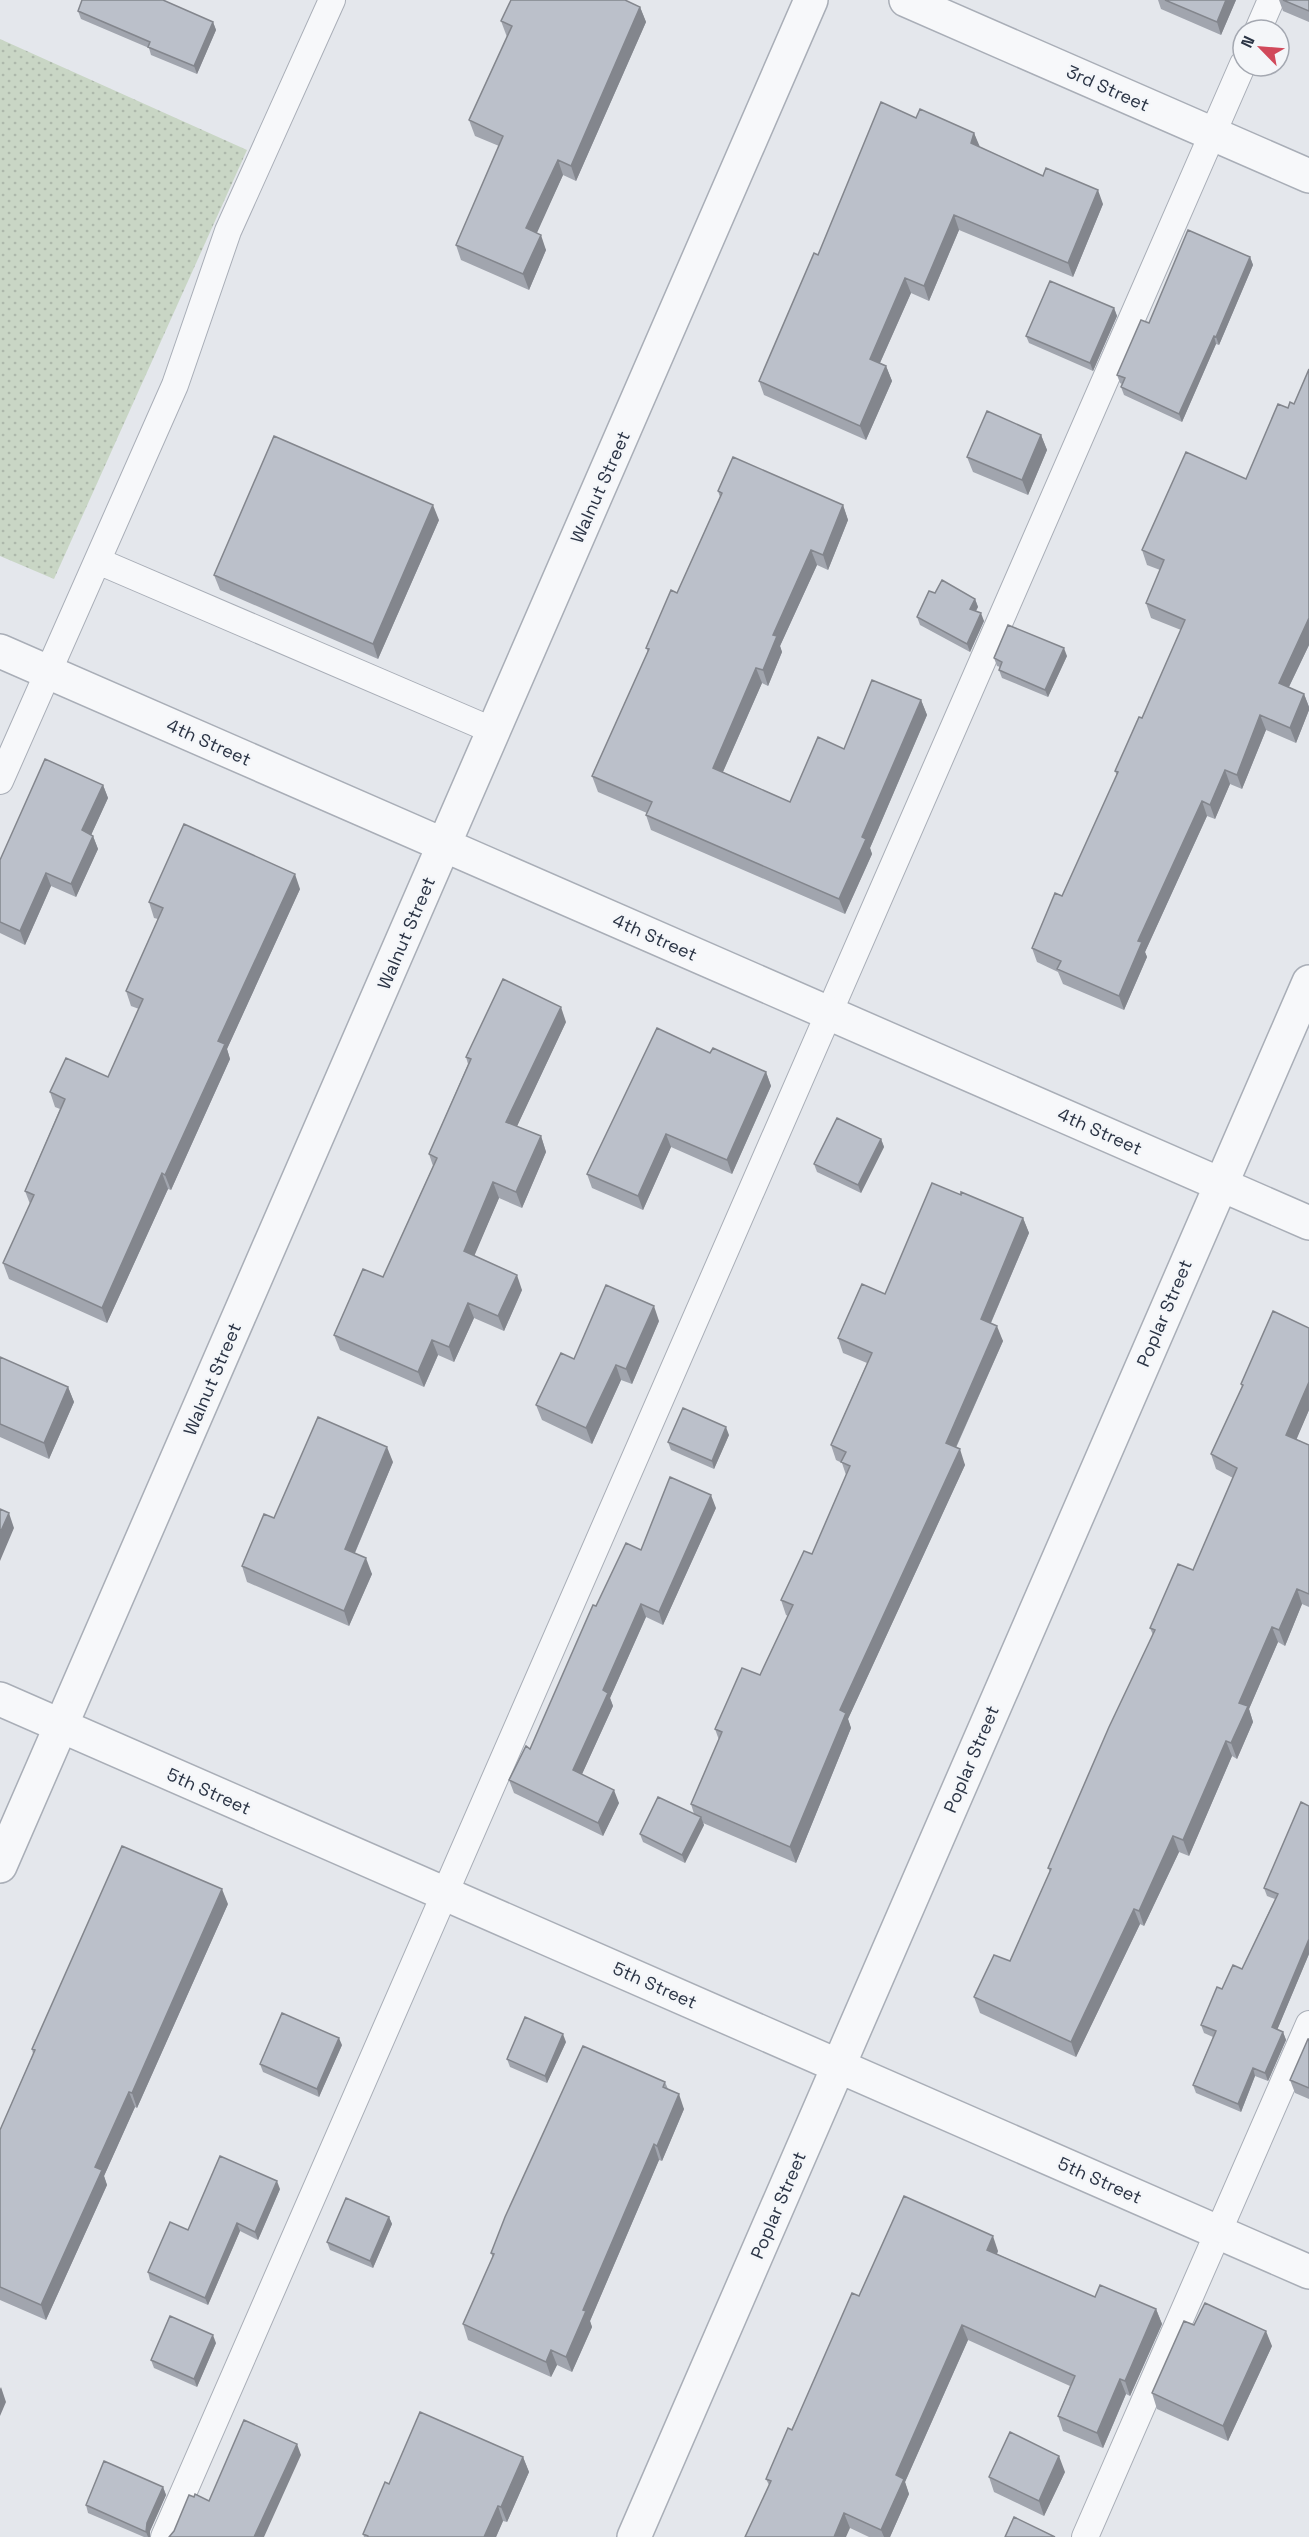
<svg xmlns="http://www.w3.org/2000/svg" width="1309" height="2537" font-family="'Space Grotesk',sans-serif">
<style>
.grass{fill:url(#grass-dots)}
.lines{fill:none;stroke-linecap:round;stroke-linejoin:round}
.service-casing{stroke:#a9aeb7;stroke-width:28}
.minor-casing{stroke:#a9aeb7;stroke-width:36}
.service{stroke:#f7f8fa;stroke-width:26}
.minor{stroke:#f7f8fa;stroke-width:33}
.wall{fill:#a1a5ae}
.shaded-wall{fill:#83868d}
.building{fill:#bbc0ca;stroke:#83868d;stroke-width:1.5}
.labels{text-anchor:middle;dominant-baseline:central;stroke-width:4.5;stroke-linejoin:round;paint-order:stroke}
.street-label{font-size:18px;fill:#2b3445;stroke:#f4f6f9}
</style>
<defs>
<pattern id="grass-dots" width="8" height="8" patternUnits="userSpaceOnUse" patternTransform="scale(1.5)"><rect width="8" height="8" fill="#c9d6c5"/><path d="M2 2h.1M6 6h.1" fill="none" stroke="#adb8ab" stroke-width="1.8" stroke-linecap="round"/></pattern>
</defs>
<rect width="100%" height="100%" fill="#e4e7ec"/>
<path class="grass" d="M0 39 247 150 54 579 0 556Z"/>
<g class="lines">
<g class="service-casing">
<path id="service" d="M1258 30 1271 0
M98 561 494 731
M0 781 175 385 228 231 332 0
M164 2537 1243 64
M1085 2537 1309 2024"/>
</g>
<g class="minor-casing">
<path id="minor" d="M906 0 1309 176
M0 651 1309 1223
M0 1699 1309 2272
M0 1866 811 0
M634 2537 1309 982"/>
</g>
<use href="#service" class="service"/>
<use href="#minor" class="minor"/>
</g>
<path class="wall" d="M1158 0H1236L1221 35 1161 9Z
M1279 0H1309V22L1283 11Z
M640 7 646 22 576 181 563 175 536 233 546 250 529 290 461 260 456 245 499 146 475 136 469 120 507 37 501 21Z
M78 11 213 22 216 30 197 74 151 55 149 48 81 19Z
M916 118 974 133 979 147 1103 204 1073 277 959 230 929 301 911 293 880 363 886 366 892 381 866 440 764 395 759 381 818 255Z
M1250 257 1253 265 1219 345 1216 344 1182 422 1124 395 1121 387 1122 384 1120 383 1117 375 1149 323Z
M1114 308 1117 316 1093 371 1029 343 1026 336Z
M1309 369V645L1289 687 1304 694 1309 707V710L1296 743 1266 730 1242 789 1230 784 1215 819 1207 816 1145 952 1147 957 1124 1010 1063 984 1058 972 1037 962 1032 948 1062 896 1117 776 1115 771 1142 718 1181 630 1151 618 1146 603 1160 570 1147 565 1142 550 1246 479 1288 408 1294 404Z
M1041 435 1047 450 1028 495 973 472 967 457Z
M718 491 843 505 848 520 828 570 817 565 780 646 782 652 768 686 762 683 723 772 790 802 844 749 921 700 927 715 870 848 872 854 845 914 651 830 646 815 647 813 598 792 592 776 648 652 646 648 677 593 720 497Z
M439 520 378 659 220 590 214 575Z
M935 593 975 599 978 607 976 611 984 621 970 652 920 625 917 617Z
M1067 656 1048 697 1002 678 999 670 1000 667 997 666 994 658Z
M103 785 108 798 91 835 93 836 98 849 76 897 51 886 25 945 0 933V860Z
M300 889 227 1049 230 1059 171 1190 168 1189 107 1323 9 1279 3 1263 30 1204 25 1191 60 1109 55 1107 50 1092 108 1077 139 1009 131 1006 126 991 158 919 154 918 149 902Z
M566 1022 517 1126 541 1136 546 1152 522 1208 499 1198 474 1255 522 1290 504 1331 474 1318 454 1362 438 1355 424 1387 340 1350 334 1335 383 1277 433 1166 429 1154 468 1064 466 1057Z
M710 1053 766 1072 771 1086 732 1174 671 1147 643 1210 592 1188 587 1174Z
M881 1139 884 1147 861 1193 817 1172 814 1164Z
M961 1195 1023 1218 1029 1233 991 1323 1003 1341 956 1448 965 1465 848 1719 851 1728 796 1863 703 1823 704 1825 685 1863 643 1842 640 1834 694 1814 691 1804 719 1740 715 1729 760 1675 788 1616 786 1615 781 1600 812 1554 846 1475 842 1463 836 1460 831 1445 867 1363 843 1353 838 1338 885 1294Z
M659 1321 632 1384 621 1380 592 1444 542 1420 536 1405 574 1359Z
M1309 1328V1410L1296 1439 1309 1445V1607L1302 1604 1285 1646 1278 1642 1249 1709 1253 1722 1237 1759 1232 1756 1189 1856 1179 1852 1144 1926 1140 1924 1076 2057 980 2013 974 1997 1010 1961 1050 1872 1048 1868 1153 1635 1150 1628 1193 1570 1233 1478 1216 1469 1211 1454 1242 1387 1241 1384Z
M0 1357 68 1387 74 1402 49 1459 0 1437Z
M729 1435 714 1469 671 1450 668 1442Z
M393 1462 355 1553 372 1574 349 1626 247 1582 242 1566 274 1518Z
M716 1508 663 1625 646 1617 610 1698 613 1706 582 1774 619 1803 603 1836 514 1793 509 1780 530 1749 596 1606 641 1550Z
M1309 1806V1954L1277 2030 1283 2032 1286 2040 1268 2081 1255 2076 1241 2112 1196 2093 1193 2085 1213 2037 1204 2033 1201 2025 1222 1989 1242 1969 1275 1899 1267 1896 1264 1888Z
M228 1904 137 2108 135 2107 104 2176 107 2185 46 2320 0 2300V2130L33 2054 32 2049Z
M1309 2039V2099L1295 2093 1290 2080Z
M566 2042 547 2083 510 2067 507 2059Z
M342 2045 319 2097 263 2072 260 2064Z
M665 2082 668 2089 684 2109 662 2161 659 2160 590 2321 592 2327 572 2372 557 2365 551 2377 468 2340 463 2324 493 2258 491 2253Z
M280 2189 258 2240 240 2231 208 2305 150 2280 148 2272 188 2230Z
M389 2217 392 2224 373 2268 330 2250 327 2242Z
M998 2251 997 2254 1095 2297 1156 2309 1162 2324 1130 2396 1126 2394 1103 2448 1063 2431 1058 2416 1070 2386 968 2340 905 2482 909 2494 890 2537H869L850 2528 769 2485 766 2479 859 2296Z
M1194 2325 1272 2346 1228 2441 1157 2409 1152 2393Z
M216 2343 197 2387 154 2368 151 2360Z
M523 2457 529 2472 507 2522 503 2521 496 2537H364L363 2534 389 2484Z
M1065 2472 1044 2516 994 2492 989 2477Z
M163 2487 166 2495 150 2531V2537H144L88 2513 86 2505Z"/>
<path class="shaded-wall" d="M1226 0H1236L1221 35 1217 22Z
M640 7 646 22 576 181 571 166Z
M213 22 216 30 197 74 194 66Z
M974 133 980 147 971 143Z
M558 160 563 175 532 244 526 228Z
M1098 190 1103 204 1073 277 1068 263Z
M954 215 959 230 929 301 924 286Z
M541 235 546 250 529 290 523 274Z
M1250 257 1253 265 1219 345 1216 337Z
M905 278 911 293 875 374 870 359Z
M1114 308 1117 316 1093 371 1090 363Z
M1214 336 1216 344 1182 422 1179 414Z
M886 366 892 381 866 440 860 426Z
M1041 435 1047 450 1028 495 1022 480Z
M433 505 439 520 378 659 373 644Z
M843 505 848 520 828 570 823 555Z
M811 550 817 565 780 646 782 652 768 686 763 670 773 635Z
M975 599 978 607 973 616 970 609Z
M981 613 984 621 970 652 967 644Z
M1309 618V645L1284 697 1279 683Z
M1064 648 1067 656 1048 697 1045 690Z
M756 668 762 683 718 783 713 768Z
M1304 694 1309 707V710L1296 743 1290 728Z
M921 700 927 715 870 848 872 854 845 914 839 899 862 837Z
M1260 715 1266 730 1242 789 1237 775Z
M1225 770 1230 784 1215 819 1210 805Z
M103 785 108 798 87 844 82 830Z
M1202 801 1207 816 1145 952 1147 957 1124 1010 1119 996 1138 941Z
M93 836 98 849 76 897 71 884Z
M46 873 51 886 25 945 20 931Z
M295 874 300 889 227 1049 230 1059 171 1190 165 1175 218 1041Z
M561 1007 566 1022 512 1137 506 1122Z
M766 1072 771 1086 732 1174 727 1160Z
M666 1134 671 1147 643 1210 638 1196Z
M541 1136 546 1152 522 1208 516 1192Z
M881 1139 884 1147 861 1193 858 1185Z
M162 1173 168 1189 107 1323 102 1308Z
M493 1182 499 1198 470 1266 464 1251Z
M1023 1218 1029 1233 986 1334 981 1319Z
M517 1275 522 1290 504 1331 498 1316Z
M468 1303 474 1318 454 1362 449 1347Z
M654 1306 659 1321 632 1384 626 1369Z
M997 1326 1003 1341 951 1458 946 1443Z
M432 1340 438 1355 424 1387 418 1372Z
M616 1365 621 1380 592 1444 586 1428Z
M1309 1382V1410L1292 1450 1286 1435Z
M68 1387 74 1402 49 1459 44 1443Z
M726 1427 729 1435 714 1469 712 1461Z
M387 1447 393 1462 350 1564 345 1549Z
M960 1449 965 1465 848 1719 851 1728 796 1863 790 1847 840 1710Z
M711 1495 716 1508 663 1625 659 1612Z
M9 1513 14 1528 0 1561V1533Z
M366 1558 372 1574 349 1626 344 1611Z
M1297 1589 1302 1604 1285 1646 1279 1630Z
M641 1604 646 1617 610 1698 613 1706 578 1783 573 1770 603 1690Z
M1272 1627 1278 1642 1249 1709 1253 1722 1237 1759 1231 1743 1239 1703Z
M1226 1741 1232 1756 1189 1856 1183 1840Z
M614 1790 619 1803 603 1836 598 1823Z
M701 1817 704 1825 685 1863 682 1855Z
M1173 1836 1179 1852 1144 1926 1139 1911Z
M222 1889 228 1904 137 2108 132 2093Z
M1134 1909 1140 1924 1076 2057 1071 2042Z
M1309 1939V1954L1275 2035 1272 2027Z
M1283 2032 1286 2040 1268 2081 1265 2073Z
M563 2034 566 2042 547 2083 545 2076Z
M339 2038 342 2045 319 2097 317 2089Z
M1253 2068 1255 2076 1241 2112 1238 2104Z
M129 2092 135 2107 104 2176 107 2185 46 2320 41 2305 95 2167Z
M679 2094 684 2109 662 2161 657 2146Z
M654 2144 659 2160 590 2321 592 2327 572 2372 566 2357 583 2310Z
M277 2181 280 2189 258 2240 255 2232Z
M389 2217 392 2224 373 2268 370 2261Z
M237 2223 240 2231 208 2305 205 2298Z
M993 2236 998 2251 992 2265 987 2250Z
M1156 2309 1162 2324 1130 2396 1125 2381Z
M962 2325 968 2340 905 2482 909 2494 890 2537H884L881 2530 896 2475Z
M1266 2331 1272 2346 1228 2441 1223 2426Z
M213 2335 216 2343 197 2387 194 2379Z
M551 2350 557 2365 551 2377 546 2362Z
M1120 2379 1126 2394 1103 2448 1097 2433Z
M1 2387 6 2402 0 2416V2389Z
M297 2444 301 2455 264 2537H254Z
M1059 2456 1065 2472 1044 2516 1039 2501Z
M523 2457 529 2472 507 2522 501 2507Z
M163 2487 166 2495 150 2531V2537H148L146 2532 147 2523Z
M498 2506 503 2521 496 2537H484Z
M844 2513 850 2528 846 2537H834Z"/>
<path class="building" d="M82 0H163L213 22 194 66 148 47 150 42 78 11Z
M511 0H625L640 7 571 166 558 160 526 228 541 235 523 274 456 245 503 136 469 120 512 26 501 21Z
M1165 0H1226L1217 22Z
M1283 0H1309V11Z
M881 102 916 118 920 109 974 133 971 143 1043 176 1046 168 1098 190 1068 263 954 215 924 286 905 278 870 359 886 366 860 426 759 381 814 253 818 255Z
M1188 230 1250 257 1216 337 1214 336 1179 414 1121 387 1125 378 1117 375 1141 320 1149 323Z
M1050 281 1114 308 1090 363 1026 336Z
M1309 369V618L1279 683 1304 694 1290 728 1260 715 1237 775 1225 770 1210 805 1202 801 1138 941 1142 942 1119 996 1057 969 1061 961 1032 948 1055 893 1062 896 1118 772 1115 771 1139 717 1142 718 1185 620 1146 603 1164 560 1142 550 1186 452 1246 479 1278 404 1288 408 1290 402 1294 404Z
M987 411 1041 435 1022 480 967 457Z
M274 436 433 505 373 644 214 575Z
M733 457 843 505 823 555 811 550 773 635 777 636 763 670 756 668 713 768 790 802 818 737 844 749 872 680 921 700 862 837 866 839 839 899 646 815 652 802 592 776 649 649 646 648 671 590 677 593 722 493 718 491Z
M942 580 975 599 970 609 981 613 967 644 917 617 929 591 935 593Z
M1008 625 1064 648 1045 690 999 670 1002 662 994 658Z
M45 759 103 785 82 830 93 836 71 884 46 873 20 931 0 922V860Z
M184 824 295 874 218 1041 225 1044 165 1175 162 1173 102 1308 3 1263 34 1195 25 1191 65 1099 50 1092 66 1058 108 1077 143 999 126 991 163 908 149 902Z
M503 979 561 1007 506 1122 541 1136 516 1192 493 1182 464 1251 517 1275 498 1316 468 1303 449 1347 432 1340 418 1372 334 1335 363 1269 383 1277 437 1158 429 1154 471 1059 466 1057Z
M657 1028 710 1053 713 1048 766 1072 727 1160 666 1134 638 1196 587 1174Z
M837 1118 881 1139 858 1185 814 1164Z
M932 1183 961 1195V1192L1023 1218 981 1319 997 1326 946 1443 960 1449 840 1710 846 1713 790 1847 691 1804 722 1732 715 1729 742 1668 760 1675 793 1605 781 1600 804 1551 812 1554 850 1466 841 1462 846 1452 831 1445 872 1353 838 1338 862 1284 885 1294Z
M606 1285 654 1306 626 1369 616 1365 586 1428 536 1405 561 1353 574 1359Z
M1273 1311 1309 1328V1382L1286 1435 1309 1445V1594L1297 1589 1279 1630 1272 1627 1239 1703 1248 1706 1231 1743 1226 1741 1183 1840 1173 1836 1139 1911 1134 1909 1071 2042 974 1997 994 1955 1010 1961 1051 1869 1048 1868 1109 1727 1155 1630 1150 1628 1178 1564 1193 1570 1237 1468 1211 1454 1243 1385 1241 1384Z
M0 1357 68 1387 44 1443 0 1424Z
M683 1408 726 1427 712 1461 668 1442Z
M318 1417 387 1447 345 1549 366 1558 344 1611 242 1566 264 1514 274 1518Z
M670 1477 711 1495 659 1612 641 1604 603 1690 608 1693 573 1770 614 1790 598 1823 509 1780 526 1746 530 1749 593 1605 596 1606 626 1543 641 1550Z
M0 1509 9 1513 0 1533Z
M658 1797 701 1817 682 1855 640 1834Z
M1301 1802 1309 1806V1939L1272 2027 1283 2032 1265 2073 1253 2068 1238 2104 1193 2085 1216 2031 1201 2025 1217 1987 1222 1989 1233 1965 1242 1969 1278 1894 1264 1888Z
M122 1846 222 1889 132 2093 129 2092 95 2167 102 2170 41 2305 0 2287V2130L35 2050 32 2049Z
M282 2013 339 2038 317 2089 260 2064Z
M525 2017 563 2034 545 2076 507 2059Z
M1308 2039H1309V2088L1290 2080Z
M583 2046 665 2082 663 2087 679 2094 657 2146 654 2144 583 2310 586 2311 566 2357 551 2350 546 2362 463 2324 494 2254 491 2253 505 2217Z
M220 2156 277 2181 255 2232 237 2223 205 2298 148 2272 170 2222 188 2230Z
M904 2196 993 2236 987 2250 1095 2297 1100 2285 1156 2309 1125 2381 1120 2379 1097 2433 1058 2416 1075 2376 962 2325 896 2475 904 2479 881 2530 844 2513 834 2537H745L771 2481 766 2479 788 2428 792 2430 852 2293 859 2296Z
M346 2198 389 2217 370 2261 327 2242Z
M1205 2303 1266 2331 1223 2426 1152 2393 1184 2321 1194 2325Z
M170 2316 213 2335 194 2379 151 2360Z
M420 2412 523 2457 501 2507 498 2506 484 2537H368V2536L363 2534 385 2482 389 2484Z
M244 2420 297 2444 254 2537H169L174 2531 189 2495 194 2497 195 2494 209 2501Z
M1010 2432 1059 2456 1039 2501 989 2477Z
M104 2461 163 2487 147 2523 146 2532 86 2505Z
M1014 2517 1055 2537H1005Z"/>
<g class="labels">
<g class="street-label">
<text transform="translate(1108 88) rotate(24)">3rd Street</text>
<text transform="translate(600 487) rotate(-66)">Walnut Street</text>
<text transform="translate(209 742) rotate(24)">4th Street</text>
<text transform="translate(406 933) rotate(-67)">Walnut Street</text>
<text transform="translate(655 937) rotate(24)">4th Street</text>
<text transform="translate(1100 1131) rotate(24)">4th Street</text>
<text transform="translate(1164 1313) rotate(-67)">Poplar Street</text>
<text transform="translate(212 1379) rotate(-67)">Walnut Street</text>
<text transform="translate(971 1759) rotate(-67)">Poplar Street</text>
<text transform="translate(209 1791) rotate(24)">5th Street</text>
<text transform="translate(655 1985) rotate(24)">5th Street</text>
<text transform="translate(1100 2180) rotate(24)">5th Street</text>
<text transform="translate(778 2205) rotate(-67)">Poplar Street</text>
</g>
</g>
<g transform="translate(1261 48) rotate(295)"><circle r="28" fill="#f4f6f9" stroke="#a4a8b1" stroke-width="1.5"/>
<path d="M0-4.5L10 22L0 15L-10 22Z" fill="#d1495b"/>
<text y="-9" font-size="16" font-weight="bold" text-anchor="middle" fill="#2b3445">N</text>
</g>
</svg>
